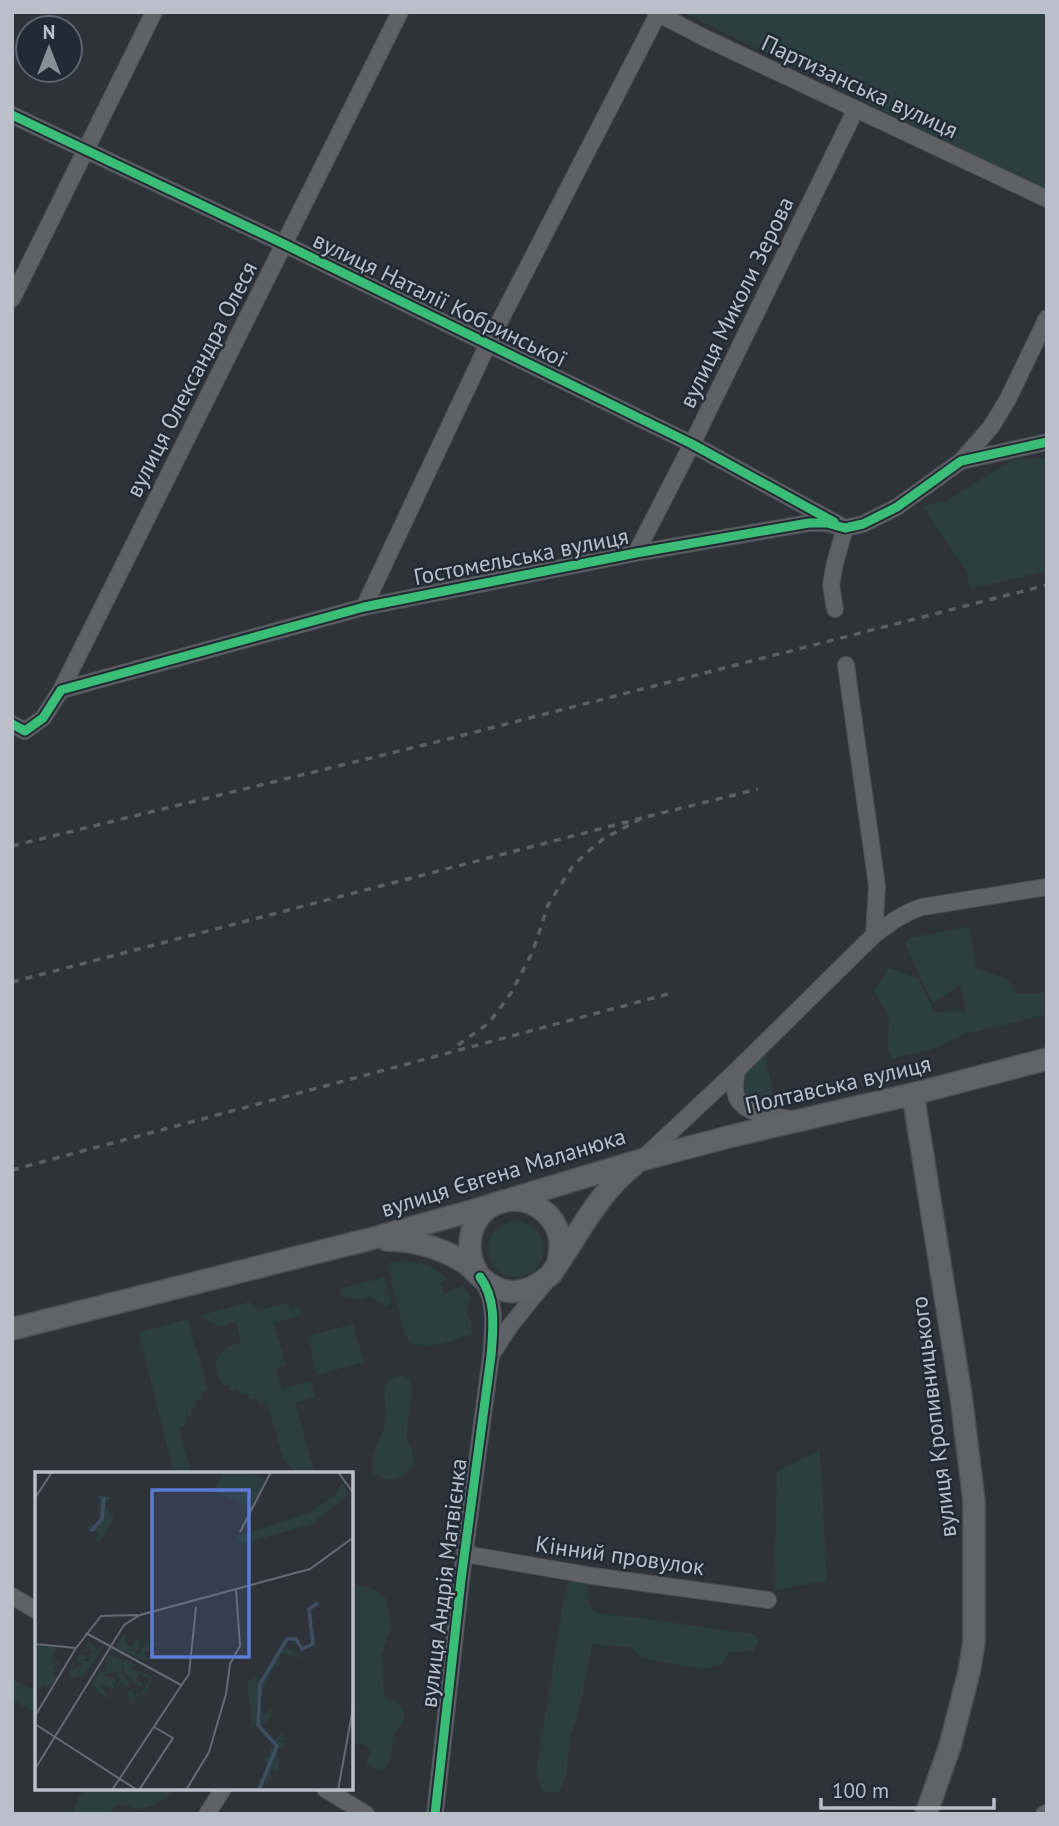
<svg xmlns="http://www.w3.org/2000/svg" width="1059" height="1826" font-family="'PT Sans',sans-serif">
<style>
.green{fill:#2c3e3f}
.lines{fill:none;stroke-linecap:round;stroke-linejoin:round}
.minor-casing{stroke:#4c4f54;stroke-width:18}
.major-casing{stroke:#4c5056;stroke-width:24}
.minor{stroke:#5e6267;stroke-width:16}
.major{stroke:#606469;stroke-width:21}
.rail{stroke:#5c6065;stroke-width:3.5;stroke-dasharray:7 7;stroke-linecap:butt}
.cycleway-casing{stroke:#222a34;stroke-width:13}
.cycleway{stroke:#3abd76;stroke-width:9}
.labels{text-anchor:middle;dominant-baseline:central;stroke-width:5;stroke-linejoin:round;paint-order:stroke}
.street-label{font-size:23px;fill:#b9c0c9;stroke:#222a34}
.inset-river{fill:none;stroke:#3f4f61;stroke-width:3.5}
.inset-road{fill:none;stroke:#666b73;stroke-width:2}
.view{fill:#5b7cd2;fill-opacity:0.15;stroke:#5b7cd2;stroke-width:3.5}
.inset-edge{fill:none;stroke:#b9c0c9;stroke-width:3.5}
</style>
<rect width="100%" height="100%" fill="#2e3339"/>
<path class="green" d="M682 12H1047V191Z
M1047 458V571L970 589 966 570 922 506 946 501 1012 460Z
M969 926 976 968 1007 979 1018 994H1034L1047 991V1015L965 1034 933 1049 892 1059C883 1043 892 1029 888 1018 885 1009 879 1000 874 991L889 968 918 978 934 1012 967 1011 960 985 933 1004 905 944 910 938Z
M763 1050 768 1055 765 1059 774 1093 789 1090 792 1101C773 1107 766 1109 748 1102L738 1083 739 1077Z
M488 1249a28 28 0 1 1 56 0a28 28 0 1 1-56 0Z
M410 1261C425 1263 436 1268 447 1279L440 1283 445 1294 463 1285 471 1298 466 1309 471 1323 472 1334C452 1340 419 1358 405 1335L387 1264 393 1262Z
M384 1277 391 1304 385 1306 370 1297 359 1300 341 1295 339 1289Z
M249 1302 259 1310 288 1303 290 1309 300 1307 302 1315 274 1323 286 1365 276 1369 282 1389 311 1381 315 1397 295 1403 315 1474H297L283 1458 267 1403 259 1405 257 1398 249 1400 248 1393 240 1395 238 1389 231 1391 229 1385 222 1386 215 1362 226 1347 241 1342 236 1322 221 1327 204 1319 202 1315Z
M188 1319 208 1390 201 1392 202 1399 195 1401 197 1407 190 1409 192 1416 185 1418 187 1425 179 1427 192 1474H174L139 1335 140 1332Z
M353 1324 364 1362 317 1375 307 1336Z
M402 1375 410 1379 412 1390 406 1439 412 1449 414 1464C400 1480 392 1485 373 1473 370 1447 379 1446 385 1425 388 1413 384 1398 384 1386L392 1379Z
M820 1450 827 1581 774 1590 777 1471Z
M577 1577 589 1583 588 1601 594 1612 754 1634 759 1641 753 1651 730 1652 721 1665 701 1669 641 1658 631 1647 592 1644 581 1702 570 1739 566 1777 559 1793 542 1791 536 1773 566 1585Z
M352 1585 368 1587 377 1591 387 1600 391 1626 381 1657 384 1669 383 1685 385 1696 403 1708 405 1715 404 1721 395 1733 388 1766 379 1771 371 1767 366 1762 371 1754 366 1745 356 1744 352 1739Z
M12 1679 37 1691V1713L12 1700Z
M87 1789H173V1790C164 1801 147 1811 133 1808 129 1807 122 1803 117 1805 113 1806 112 1811 110 1814H72L79 1797Z"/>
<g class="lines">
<g class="minor-casing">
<path id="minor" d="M655 12 705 38 1047 199
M12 115 284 244 692 444 845 528 835 563 831 585 835 609
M12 299 154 12
M961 461 991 427 1008 399 1047 318
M636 553 692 444 856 109
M364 607 488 344 659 12
M846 665 877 886 874 935
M61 690 400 12
M12 724 25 731 43 718 61 690 364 607 636 553 809 523H827L845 528 863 524 897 507 961 461 1047 442
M738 1069C724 1112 759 1115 792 1119
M642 1159 738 1069 874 935C890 923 903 913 922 907L1047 887
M492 1354 510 1326 543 1285
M465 1554 593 1576 768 1600
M12 1596 37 1611
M325 1789 366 1814
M207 1814 223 1789
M435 1814 461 1580 491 1356C493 1331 497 1301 482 1280
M1044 1814 1047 1813"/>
</g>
<g class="major-casing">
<path id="major" d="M913 1094 961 1396 974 1501V1642L969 1672 950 1746 926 1814
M387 1240C415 1240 439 1247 464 1262 471 1267 477 1274 484 1280 507 1299 531 1293 551 1274 575 1240 600 1190 633 1166
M479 1275C461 1249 470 1209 504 1201 528 1196 553 1211 559 1235 562 1244 560 1253 558 1262
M12 1329 370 1239 475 1210 641 1160 732 1136 913 1094 1047 1059"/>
</g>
<use href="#minor" class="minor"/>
<use href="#major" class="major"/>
<path class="rail" d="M12 846 444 740 1047 585
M12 982 642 818
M458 1045 489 1023 511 993 533 951 548 905 572 867 585 854 603 839 642 818 758 789
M12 1170 668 994"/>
<g class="cycleway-casing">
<path id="cycleway" d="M12 115 284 244 692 444 834 522
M12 724 25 731 43 718 61 690 364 607 636 553 809 523H827L845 528 863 524 897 507 961 461 1047 442
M435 1814 461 1580 491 1356C493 1329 497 1300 480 1277"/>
</g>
<use href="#cycleway" class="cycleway"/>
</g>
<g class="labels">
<g class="street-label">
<text transform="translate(860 86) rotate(25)">Партизанська вулиця</text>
<text transform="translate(440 299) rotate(26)">вулиця Наталії Кобринської</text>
<text transform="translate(736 302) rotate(-64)">вулиця Миколи Зерова</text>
<text transform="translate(191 379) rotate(-63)">вулиця Олександра Олеся</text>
<text transform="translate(521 556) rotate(-11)">Гостомельська вулиця</text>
<text transform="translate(838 1084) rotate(-13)">Полтавська вулиця</text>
<text transform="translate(503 1172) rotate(-17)">вулиця Євгена Маланюка</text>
<text transform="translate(933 1417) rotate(-97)">вулиця Кропивницького</text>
<text transform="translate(620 1555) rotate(8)">Кінний провулок</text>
<text transform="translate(443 1583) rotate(-83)">вулиця Андрія Матвієнка</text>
</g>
</g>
<g transform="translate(35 1472)">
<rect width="318" height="318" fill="#2e3339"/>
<path d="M188 0H214L231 8 217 37 179 18ZM307 10 314 21 311 25 277 52 215 70 206 71 202 64 276 40 301 22ZM63 23 76 25 70 33 79 45 65 71 59 67 64 61 51 55 64 51ZM90 160V172L97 175 102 167 106 170 103 178 98 177 103 182 116 164 124 175 114 172 115 179 108 180 116 190 79 176ZM53 169 62 176 60 181 64 176 66 179 49 203 34 207V198L40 189 36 199 47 192 41 187 44 183H49L52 186 46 188 54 190 57 177 48 180 55 175H50ZM0 174 23 175 16 187 24 191 19 197 24 201 19 200 21 207 11 217 9 213 5 217 0 214ZM252 175 268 186 247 181 243 185 247 191 238 197 221 231V246L226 236 229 242 238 237V242L226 254 220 249 218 257 212 210 223 205V218L240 180ZM76 183 103 193 93 195 117 205 113 219 99 226 98 236 92 222 98 215V223L106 222 115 207 104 202 101 208 108 211 105 215 89 202V194L85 200 94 209 91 216 88 210 80 216 85 208 79 199 70 204 81 206 78 217 65 213 75 228 61 219 59 212 54 217 68 193 65 201 71 199 72 184ZM242 256 252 268 245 270 250 272 243 278 244 300 236 298V308L225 311 223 318V308L233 300 230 285 234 286 235 277 240 275 234 267 240 268 246 262Z" fill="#2c3e3f"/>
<path class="inset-river" d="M56 59 67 47 69 25M224 318 242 274 223 253 225 212 252 167H261L267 177 278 172 274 137 283 131"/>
<path class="inset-road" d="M303 0 319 22M0 26 17 0M205 60 236 0M51 161 146 213M0 172 41 176 66 144 103 143M0 244 41 176M0 252 102 318M0 297 89 153 105 143 275 97 319 65M77 318 154 202 161 135M104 318 138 266 119 255M151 318 174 280 191 222 195 192 205 174 201 118M303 318 319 231"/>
<path class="view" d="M117 18H214V185H117Z"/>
<rect width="318" height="318" class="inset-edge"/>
</g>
<rect width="1059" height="1826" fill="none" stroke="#b9c0c9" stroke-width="28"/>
<g transform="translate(49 49)"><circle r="33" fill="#222a34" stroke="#5e6670" stroke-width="2"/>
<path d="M0-5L12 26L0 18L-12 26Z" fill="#888f97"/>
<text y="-10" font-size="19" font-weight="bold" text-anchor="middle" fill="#b9c0c9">N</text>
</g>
<path d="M821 1798v10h173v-10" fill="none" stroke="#b9c0c9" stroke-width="3.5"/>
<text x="832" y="1798" font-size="21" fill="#b9c0c9" stroke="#222a34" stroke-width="5" paint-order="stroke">100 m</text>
</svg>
